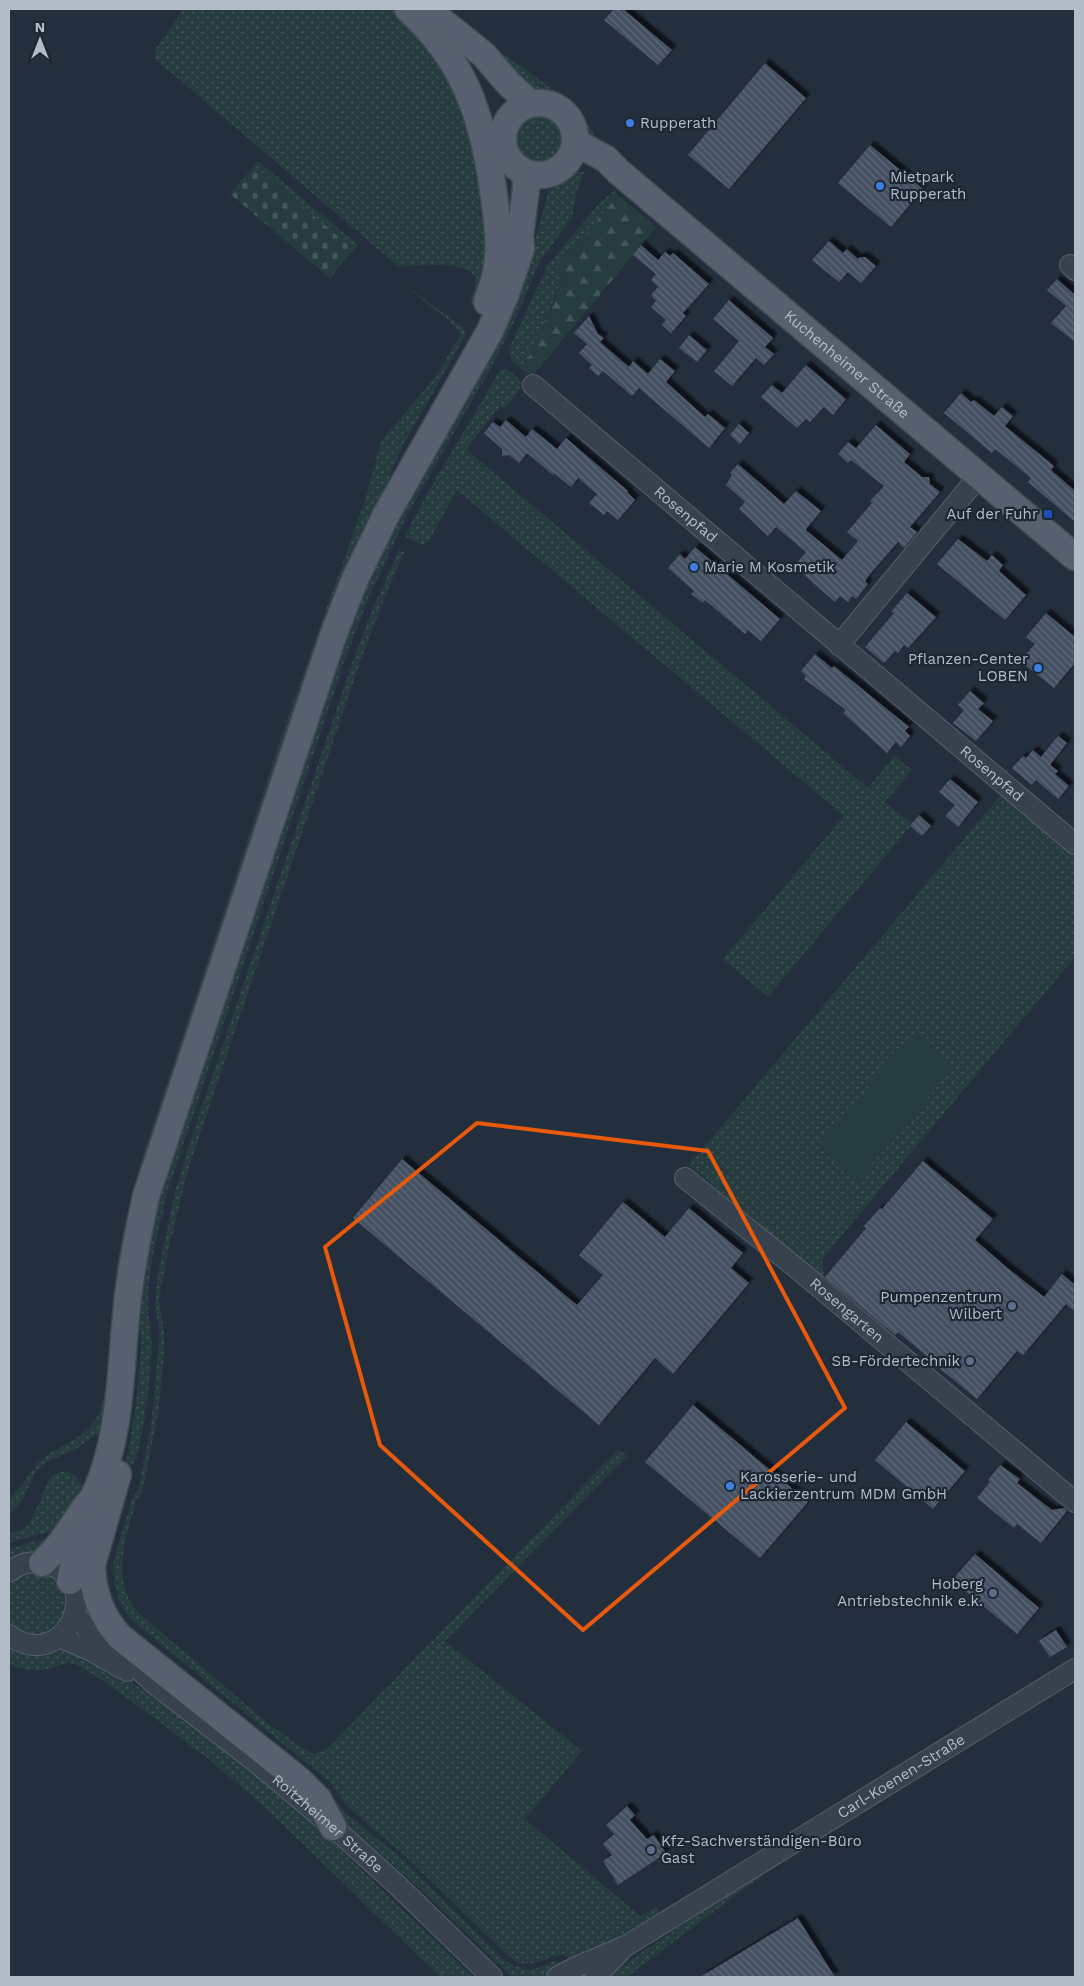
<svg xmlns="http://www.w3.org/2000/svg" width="1084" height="1986" font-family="'Work Sans',sans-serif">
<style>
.grass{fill:url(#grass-dots)}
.forest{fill:url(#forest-firs)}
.cemetery{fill:url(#cemetery-stones)}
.garden{fill:#263c3f}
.building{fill:url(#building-back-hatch);filter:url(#shadow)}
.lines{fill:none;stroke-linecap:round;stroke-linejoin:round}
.minor-casing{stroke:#565f6c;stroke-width:22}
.major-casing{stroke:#414a57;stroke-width:29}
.minor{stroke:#38414e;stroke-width:20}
.major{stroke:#56606e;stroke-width:26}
.marked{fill:none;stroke:#e8590c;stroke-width:4;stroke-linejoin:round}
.shop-dot{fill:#3f7fe0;stroke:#1d2633;stroke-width:2}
.transit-dot{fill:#1a4fb4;stroke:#1d2633;stroke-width:2}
.service-dot{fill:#5c6f8a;stroke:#1d2633;stroke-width:2}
.labels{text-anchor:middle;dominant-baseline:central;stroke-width:4.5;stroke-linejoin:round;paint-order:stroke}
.poi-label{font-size:15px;fill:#b4bcc9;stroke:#1d2633;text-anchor:start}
.street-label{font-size:15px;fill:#b4bcc9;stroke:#1d2633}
</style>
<defs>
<pattern id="grass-dots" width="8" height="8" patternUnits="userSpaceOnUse" patternTransform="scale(1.25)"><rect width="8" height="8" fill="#263c3f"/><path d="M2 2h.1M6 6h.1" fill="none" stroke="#435659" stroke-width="1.8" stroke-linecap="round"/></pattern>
<pattern id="forest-firs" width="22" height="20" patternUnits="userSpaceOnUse" patternTransform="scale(1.25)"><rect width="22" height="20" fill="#263c3f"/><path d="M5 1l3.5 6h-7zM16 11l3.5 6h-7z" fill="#435659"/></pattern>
<pattern id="cemetery-stones" width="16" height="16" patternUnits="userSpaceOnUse" patternTransform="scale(1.25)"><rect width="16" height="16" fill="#263c3f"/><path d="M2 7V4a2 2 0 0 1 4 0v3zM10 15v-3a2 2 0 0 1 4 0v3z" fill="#435659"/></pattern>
<pattern id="building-back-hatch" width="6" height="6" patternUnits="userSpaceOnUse" patternTransform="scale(1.25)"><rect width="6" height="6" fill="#455162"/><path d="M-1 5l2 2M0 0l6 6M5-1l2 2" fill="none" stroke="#5d6877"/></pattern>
<filter id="shadow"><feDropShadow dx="4.5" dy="-4.5" stdDeviation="1" flood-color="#0009"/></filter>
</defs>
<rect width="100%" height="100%" fill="#242f3e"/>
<path class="grass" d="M184 9H393L415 27 429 43 470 117 489 254 475 306 471 302C472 294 477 286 475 278 469 259 414 266 399 267L155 59V50Z
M491 46C515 62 595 114 596 142L584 135 575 114 567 105 556 98 536 94Z
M511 139a28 28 0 1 1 56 0a28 28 0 1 1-56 0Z
M258 161 358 245 354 250 254 166Z
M572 172H584L576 195 572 218 540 261 513 325 492 366 408 513 367 602 344 662 169 1187C160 1224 149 1262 148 1300 147 1315 152 1330 152 1346 150 1384 145 1422 136 1460L132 1465H126L136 1404 141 1352V1335L137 1307 157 1193 365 580 528 266 549 189 559 177Z
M614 191 618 195 552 275 563 278 531 353 522 369 511 360 509 349 548 265 599 204Z
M403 284 463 327 466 334 403 445 392 470 386 491 153 1140 104 1428C95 1435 86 1443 76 1449 63 1457 47 1457 36 1472 27 1486 25 1505 9 1513V1498C23 1489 27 1474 38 1463 55 1446 81 1442 95 1420 107 1402 106 1378 108 1357 111 1324 113 1291 118 1259 124 1225 133 1191 142 1158L292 705 364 503 381 441 434 379 461 334 457 328Z
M501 369C511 368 518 379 524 385L504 409 500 406 467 448 468 451 868 788 894 756 912 770 885 802 912 824 768 997 723 959 844 816 457 490 429 541 422 545 406 537V534L429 490Z
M399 551 404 552 384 599 357 671 187 1173 169 1248 159 1299 164 1333V1356L158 1414 142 1493 137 1499C128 1531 114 1565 128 1597 131 1604 137 1610 142 1616L269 1724 306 1750 314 1754 326 1750 619 1449 627 1456 445 1641 582 1751 525 1819 640 1916 656 1907 660 1914 574 1962C559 1945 544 1965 526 1964 518 1964 511 1958 505 1953L404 1855 347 1806 331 1783 134 1622 124 1610 119 1600 114 1580 113 1563 132 1499 139 1486 151 1427 159 1344V1328L155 1306 158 1273 176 1188 196 1124 355 655 375 603Z
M1006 789 1075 851V957L822 1259 824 1279 689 1165Z
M66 1471C75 1474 81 1481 84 1490L53 1532 43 1533 9 1543V1533C37 1532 38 1495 51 1477L58 1472Z
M42 1539H51L36 1552 9 1558V1549Z
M105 1567 112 1598 119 1614 130 1626 325 1786 345 1812 398 1856 503 1959C538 1984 544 1954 566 1963L543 1977H513L508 1973 405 1875 348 1826 328 1799 126 1633 108 1608Z
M31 1572C92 1576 62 1653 21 1630 17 1628 11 1625 9 1620 6 1612 9 1595 9 1586L19 1576Z
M9 1648 31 1655 69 1649 127 1679 194 1725 234 1755 302 1813 473 1977H440L270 1812 211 1761 153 1717 99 1678 75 1664C65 1662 57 1667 48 1669 36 1672 20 1669 9 1664Z
M764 1875 748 1886 627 1977H608L645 1950 723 1897 759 1876Z"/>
<path class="forest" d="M618 195 656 227 532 377 522 369 531 353 563 279 552 275Z"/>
<path class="cemetery" d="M254 166 354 250 330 278 230 194Z"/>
<path class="garden" d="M914 1033 954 1067 858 1180 818 1147Z"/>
<path class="building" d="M614 9H623L672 50 658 65 604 20Z
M765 63 806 98 729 189 688 155Z
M870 145 923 189 891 227 838 183Z
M829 241 843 253 847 249 858 259 860 257H865L876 266 861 283 848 272 839 282 812 260Z
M641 245 658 260 665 252 670 256 673 253 709 284 683 313 686 316 671 333 662 325 666 320 651 307 656 301 651 295 658 287 651 280 656 274 633 255Z
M1057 279 1075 295V342L1051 323 1066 306 1047 290Z
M729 300 773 338 765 347 774 354 764 365 756 358 732 386 714 371 739 341 713 319Z
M589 316 598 334 604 338 600 342 629 367 633 361 648 374 660 359 675 371 666 382 705 417 708 414 725 428 709 448 639 388 632 396 603 371 598 376 589 368 592 365 579 353 587 344 574 333Z
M689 335 707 350 697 362 679 348Z
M806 365 846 399 833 415 824 407 810 422 806 419 797 428 761 397 772 385 782 393Z
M961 393 971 402 974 400 994 416 1002 407 1013 416 1005 426 1054 466 1051 470 1075 491V522L1028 482 1031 478 999 452 995 449 992 453 944 413Z
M506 420 526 437 532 429 557 449 566 438 628 491 627 492 635 500 618 520 607 511 604 515 589 503 597 494 578 478 571 487 554 473 553 475 527 453 519 463 509 455 502 456V449L484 433 493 422 500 427Z
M739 424 749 433 740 444 730 435Z
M876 425 910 454 904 462 922 477H929L930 484 940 492 910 527 917 532 904 548 898 542 870 574 865 581 868 584 856 599 852 596 848 602 840 596 835 602 794 566 806 552 776 527 768 536 739 509 745 502 726 485 732 475 730 473 738 464 784 504 796 491 821 511 806 529 807 531 842 560 858 541 847 532 872 503 870 501 884 486 851 460 848 463 838 454 848 442 856 448Z
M958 539 987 561 992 555 1003 565 999 571 1026 595 1005 620 937 564Z
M695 547 780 619 761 641 748 630 745 634 705 600 703 603 691 594 694 591 668 568 680 554 685 559Z
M907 593 936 617 908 648 904 645 898 653 895 651 884 663 865 647 894 613 891 612Z
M1046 613 1075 637V663L1054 688 1020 661 1035 644 1026 637Z
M815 654 832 668 834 666 909 727 905 731 910 736 901 747 896 742 887 753 843 713 846 710 804 679 806 676 801 671Z
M970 691 984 703 978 709 993 721 976 741 953 723 964 710 958 705Z
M1058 736 1067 743 1050 765 1058 771 1055 774 1069 786 1058 799 1036 780 1032 785 1012 768 1023 756 1026 758 1033 750 1041 757Z
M950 779 978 802 958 827 945 816 955 805 939 792Z
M919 815 931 826 922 836 910 826Z
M402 1159 577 1305 603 1275 579 1255 623 1202 665 1237 689 1208 743 1253 731 1268 749 1283 673 1374 655 1358 599 1425 353 1218Z
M923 1161 993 1219 975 1240 1005 1266 1044 1297 1062 1274 1075 1285V1312L1066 1304 1023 1355 1017 1351 977 1399 927 1358 928 1357 898 1332 895 1335 825 1277 866 1228 864 1226 880 1208 882 1209Z
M693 1405 808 1502 760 1558 645 1462Z
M906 1422 965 1471 933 1509 875 1460Z
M1000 1465 1020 1479 1017 1483 1052 1510 1064 1508 1067 1511 1041 1543 1017 1524 1014 1528 977 1498 990 1482 988 1480Z
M975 1554 1039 1608 1017 1634 952 1580Z
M1056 1630 1067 1647 1050 1657 1039 1641Z
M627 1806 635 1815 630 1820 647 1839 654 1835 666 1853 618 1885 603 1861 612 1855 603 1844 614 1834 606 1825Z
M798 1918 835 1977H700Z"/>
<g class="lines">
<g class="minor-casing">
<g id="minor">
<path d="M1070 265 1075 270"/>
<path id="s1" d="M533 385 1075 844"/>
<path d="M839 645 979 476"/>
<path id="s2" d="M685 1178 800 1271 1075 1502"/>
<path d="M9 1572C20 1563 34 1560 48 1564 108 1584 62 1675 9 1635"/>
<path id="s3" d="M75 1615 85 1626 121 1653 152 1682 257 1763 333 1827 395 1883 492 1977"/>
<path d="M59 1637 90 1650 127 1671"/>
<path id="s4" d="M557 1977 574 1968 626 1946 1075 1669"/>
<path d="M595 1977 619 1953"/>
</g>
</g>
<g class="major-casing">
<g id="major">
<path d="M408 9C462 58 481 111 492 182 496 212 502 243 496 273 494 283 490 292 487 302"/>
<path d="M429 11 484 55 508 83 531 104"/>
<circle cx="539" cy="139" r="36"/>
<path id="s5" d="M575 142 606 159 619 172 1075 557"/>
<path d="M118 1474 92 1565C92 1591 102 1618 120 1637L299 1780 318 1799 333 1827"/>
<path d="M42 1563C60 1547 71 1528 84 1509 87 1504 93 1500 95 1494 123 1433 120 1362 128 1297 132 1263 139 1229 146 1196L334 633 355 579 386 515 490 331 505 296 521 249 520 235 526 189V173"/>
<path d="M70 1581 73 1566 87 1531"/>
</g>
</g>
<use href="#minor" class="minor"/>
<use href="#major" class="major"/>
</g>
<path class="marked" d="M477 1123 708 1151 845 1408 583 1630 380 1445 325 1247Z"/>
<g class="shop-dot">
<circle cx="630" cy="123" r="5"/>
<circle cx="880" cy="186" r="5"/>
<circle cx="694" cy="567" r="5"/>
<circle cx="1038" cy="668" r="5"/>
<circle cx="730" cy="1486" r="5"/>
</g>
<rect class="transit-dot" x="1043" y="509" width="10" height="10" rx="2.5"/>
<g class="service-dot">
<circle cx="1012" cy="1306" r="5"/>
<circle cx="970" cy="1361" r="5"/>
<circle cx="993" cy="1593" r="5"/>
<circle cx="651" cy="1850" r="5"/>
</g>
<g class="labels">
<g class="poi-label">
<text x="640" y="123">Rupperath</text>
<text x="890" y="177">Mietpark<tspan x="890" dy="17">Rupperath</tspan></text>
<text x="1038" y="514" text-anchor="end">Auf der Fuhr</text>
<text x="704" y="567">Marie M Kosmetik</text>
<text x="1028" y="659" text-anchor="end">Pflanzen-Center<tspan x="1028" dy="17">LOBEN</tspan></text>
<text x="1002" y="1297" text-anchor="end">Pumpenzentrum<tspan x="1002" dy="17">Wilbert</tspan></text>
<text x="960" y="1361" text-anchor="end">SB-Fördertechnik</text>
<text x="740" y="1477">Karosserie- und<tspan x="740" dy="17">Lackierzentrum MDM GmbH</tspan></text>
<text x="983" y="1584" text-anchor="end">Hoberg<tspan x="983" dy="17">Antriebstechnik e.k.</tspan></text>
<text x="661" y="1841">Kfz-Sachverständigen-Büro<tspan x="661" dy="17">Gast</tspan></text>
</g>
<g class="street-label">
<text stroke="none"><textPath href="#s5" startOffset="352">Kuchenheimer Straße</textPath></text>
<text stroke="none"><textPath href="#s1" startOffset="200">Rosenpfad</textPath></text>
<text stroke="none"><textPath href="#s1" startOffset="601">Rosenpfad</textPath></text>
<text stroke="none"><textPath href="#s2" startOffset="209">Rosengarten</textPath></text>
<text stroke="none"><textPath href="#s4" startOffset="399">Carl-Koenen-Straße</textPath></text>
<text stroke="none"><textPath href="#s3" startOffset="328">Roitzheimer Straße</textPath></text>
</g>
</g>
<rect width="1084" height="1986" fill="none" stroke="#b4bcc9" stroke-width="20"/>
<g transform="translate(40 40)" stroke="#1d2633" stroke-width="4" paint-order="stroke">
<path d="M0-4L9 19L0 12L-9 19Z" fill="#b4bcc9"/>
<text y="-8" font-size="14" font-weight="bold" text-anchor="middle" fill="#b4bcc9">N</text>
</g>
</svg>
